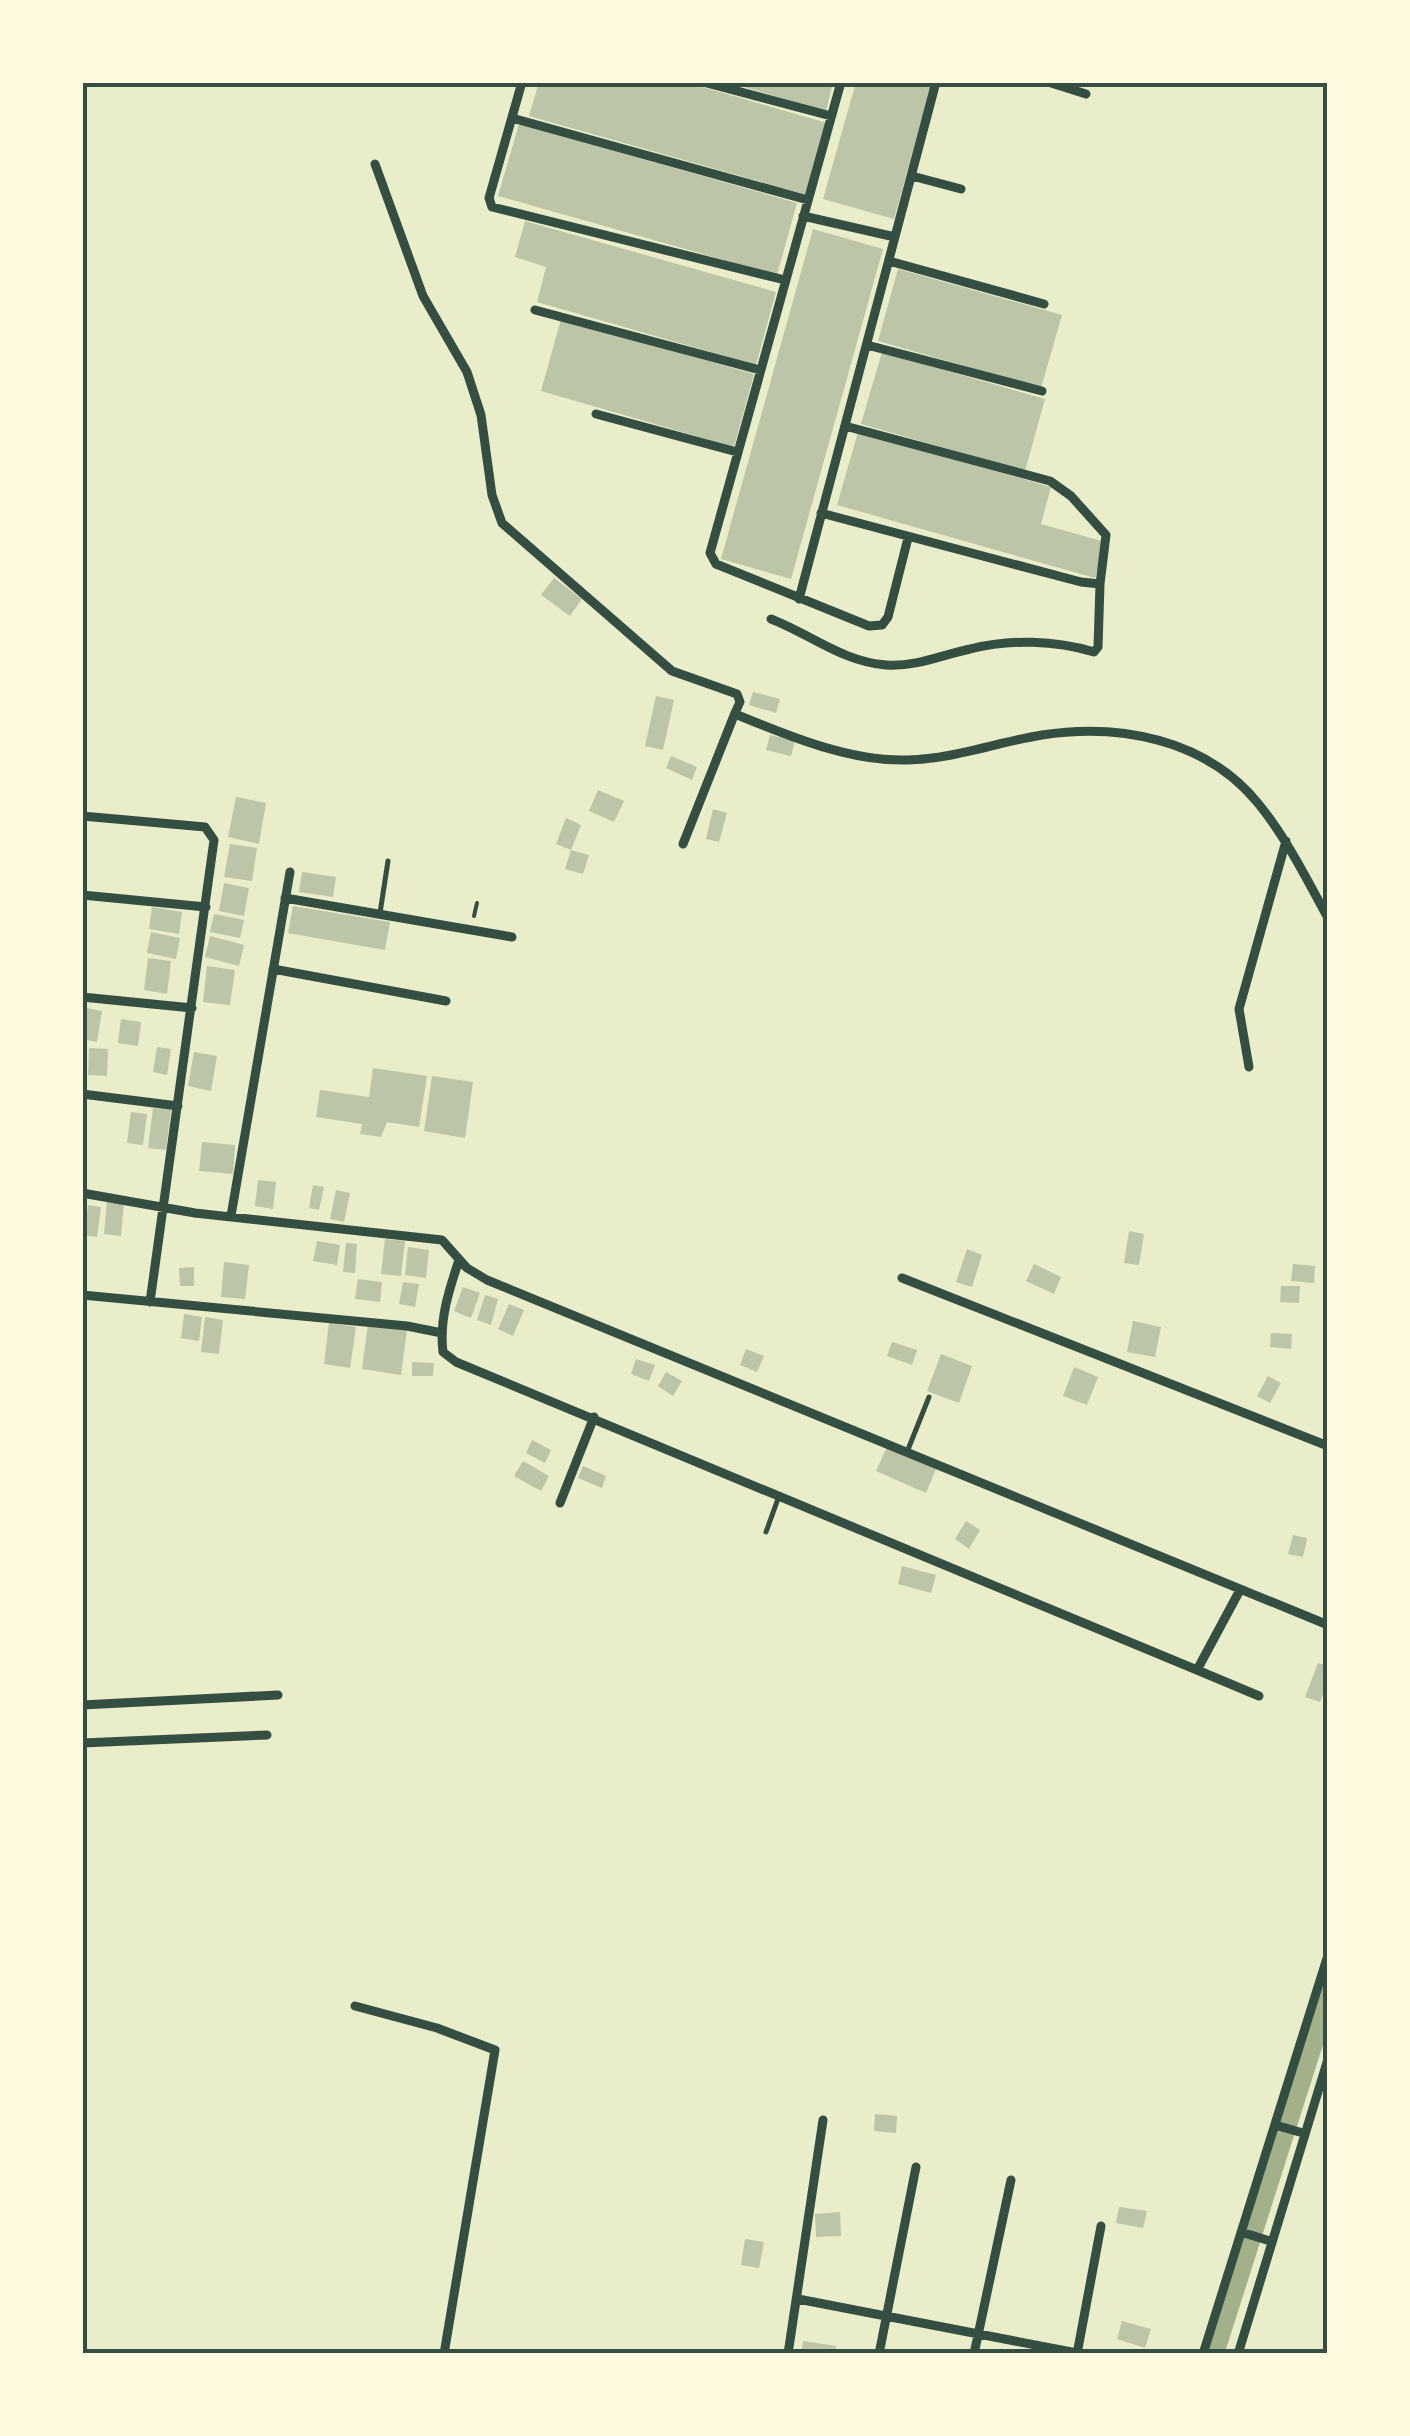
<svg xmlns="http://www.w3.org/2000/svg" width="1410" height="2436" font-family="Arial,sans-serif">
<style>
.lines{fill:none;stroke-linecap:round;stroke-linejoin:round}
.canal{stroke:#a3b18a;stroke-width:20}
.building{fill:#bcc5a7}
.path{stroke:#344e41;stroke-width:4}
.service{stroke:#344e41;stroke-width:5}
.minor{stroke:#344e41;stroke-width:9}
.neatline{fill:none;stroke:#344e41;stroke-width:4}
</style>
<rect width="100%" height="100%" fill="#e9edc9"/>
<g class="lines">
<path class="canal" d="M1214 2354 1328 1996"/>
</g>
<path class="building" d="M539 82H685L827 123 807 195 529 116Z
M727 82H833L826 111Z
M856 82H932L894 219 823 199Z
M519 124 797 203 777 275 498 196Z
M525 221 776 292 756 365 537 302 546 267 515 257Z
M813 229 883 249 791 579 721 559Z
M898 269 1062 315 1041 388 878 341Z
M561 319 754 374 734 447 541 391Z
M882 352 1045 399 1025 471 861 424Z
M858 432 1051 487 1041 524 1105 542 1095 578 837 505Z
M554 578 582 599 570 616 541 595Z
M753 692 780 699 776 713 749 705Z
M656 696 674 700 663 750 645 746Z
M770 735 795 741 791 756 766 750Z
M671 756 697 767 692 780 666 768Z
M598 790 624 801 614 822 589 811Z
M236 797 266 803 259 844 228 837Z
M713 809 727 813 719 842 706 839Z
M566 818 581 825 571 850 589 855 583 874 565 869 571 850 556 844Z
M230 844 257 848 252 881 224 877Z
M302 872 336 877 333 897 299 892Z
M224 883 249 888 244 916 219 911Z
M293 906 390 922 385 950 288 933Z
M152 907 182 912 179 934 149 929Z
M214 914 244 920 240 938 210 932Z
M151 932 180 938 176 959 147 953Z
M210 936 244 945 239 966 205 957Z
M148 958 171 961 167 994 144 990Z
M207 966 235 970 230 1005 203 1002Z
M87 1008 102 1011 97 1042 82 1039Z
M121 1019 141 1022 138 1046 118 1043Z
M157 1047 171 1049 167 1075 153 1072Z
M89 1048 108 1049 107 1076 88 1075Z
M194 1052 217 1056 211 1091 188 1086Z
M373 1068 427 1076 419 1127 387 1122 381 1137 360 1134 362 1124 316 1117 320 1090 369 1097Z
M432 1076 473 1082 465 1138 424 1131Z
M153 1108 171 1110 166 1150 148 1148Z
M131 1112 147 1114 143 1145 127 1143Z
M202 1142 235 1145 233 1174 199 1171Z
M258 1180 276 1182 273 1209 255 1206Z
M313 1185 324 1187 319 1210 309 1208Z
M336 1190 350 1193 344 1222 330 1219Z
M107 1200 124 1202 121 1236 104 1234Z
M88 1205 101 1207 97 1237 85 1235Z
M1129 1231 1144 1234 1139 1265 1124 1263Z
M385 1239 405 1241 401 1276 381 1274Z
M317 1241 340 1245 337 1265 313 1261Z
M346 1243 357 1244 355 1273 343 1272Z
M408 1247 429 1250 426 1278 405 1275Z
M967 1249 982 1255 972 1287 956 1282Z
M224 1262 249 1265 245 1299 221 1297Z
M1034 1264 1061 1277 1054 1294 1026 1281Z
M1293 1264 1315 1266 1314 1283 1291 1281Z
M194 1267V1286H180L179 1268Z
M358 1279 382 1282 380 1302 355 1299Z
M403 1282 419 1284 415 1307 399 1304Z
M1281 1286H1300L1299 1303 1280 1302Z
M463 1287 480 1293 471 1318 454 1311Z
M485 1295 498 1299 491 1325 477 1320Z
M509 1304 524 1310 513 1336 498 1329Z
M184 1314 202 1317 199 1341 181 1338Z
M205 1317 223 1320 219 1354 201 1352Z
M1133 1321 1161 1327 1155 1357 1127 1352Z
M329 1323 356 1327 350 1368 324 1364Z
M368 1324 407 1330 401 1375 362 1369Z
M1271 1333 1292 1334 1291 1349 1270 1347Z
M892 1342 917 1350 912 1365 887 1356Z
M746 1349 764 1356 757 1372 740 1365Z
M941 1354 972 1366 959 1403 927 1391Z
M636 1359 655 1365 649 1381 631 1374Z
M412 1362 434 1363 433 1376H412Z
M1074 1367 1098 1377 1087 1405 1063 1396Z
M666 1372 682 1381 673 1396 658 1386Z
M1268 1376 1281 1383 1270 1403 1257 1396Z
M532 1440 551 1450 545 1463 526 1453Z
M887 1447 936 1469 926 1493 876 1471Z
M523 1461 549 1476 541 1491 514 1476Z
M583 1466 606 1476 602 1488 578 1478Z
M966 1521 980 1530 969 1549 955 1539Z
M1293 1535 1307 1538 1303 1557 1288 1554Z
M902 1566 936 1575 931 1593 898 1584Z
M1318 1663 1328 1666V1681L1320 1702 1305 1697Z
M875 2114 897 2116 896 2133 874 2131Z
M1119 2207 1147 2211 1143 2228 1116 2223Z
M840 2212 841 2236 816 2237 815 2214Z
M745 2239 764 2242 759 2268 741 2265Z
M1122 2321 1151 2329 1145 2348 1117 2339Z
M803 2341 836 2346 835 2354H801Z"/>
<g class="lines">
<path class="path" d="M474 916 477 903"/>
<path class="service" d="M380 913 388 861
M907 1452 929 1397
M766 1532 779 1496"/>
<path class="minor" d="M522 82 489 198 492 207 785 280
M703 82 831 116
M841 82 710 553 716 564 869 626 882 625 888 617 908 538
M1048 82 1086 94
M512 118 808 200
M375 164 423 296 467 372 481 415 492 495 502 523 672 671 737 694 740 702 735 713 740 716C791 737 852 762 908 760 953 759 998 742 1042 735 1119 723 1205 739 1257 802 1286 837 1306 878 1328 918
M912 176 961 189
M803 216 895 237
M889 261 1044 304
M535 310 760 370
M867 345 1042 391
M596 414 737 452
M821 513 1081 582 1100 584 1106 535 1071 496 1050 481 845 426
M799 599 936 82
M771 619C810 634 843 662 886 665 917 667 941 655 970 649 1010 639 1055 640 1094 652L1098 647 1100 584
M82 816 205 827 214 840 150 1302
M683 844 735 713
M82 895 206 907
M285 898 512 937
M273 969 446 1001
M82 997 192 1008
M1249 1067 1239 1009 1286 841
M82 1094 178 1106
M82 1193 195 1213 442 1240 467 1268 487 1280 1328 1625
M231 1216 290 872
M459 1260C449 1290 439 1320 443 1352L456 1362 1197 1670 1240 1590
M902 1278 1328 1446
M82 1295 407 1326 442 1333
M560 1503 594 1417
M1197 1670 1259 1696
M82 1705 278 1695
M82 1743 267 1735
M355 2006 437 2028 495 2050 444 2354
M1275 2125 1303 2133
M1241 2232 1270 2241
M798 2299 1082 2354
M788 2354 823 2120
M879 2354 916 2167
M974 2354 1011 2180
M1077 2354 1101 2226
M1203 2354 1328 1955
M1238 2354 1328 2059"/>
</g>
<rect width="1410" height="2436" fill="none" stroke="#fefae0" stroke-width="170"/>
<rect x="85" y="85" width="1240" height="2266" class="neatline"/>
</svg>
